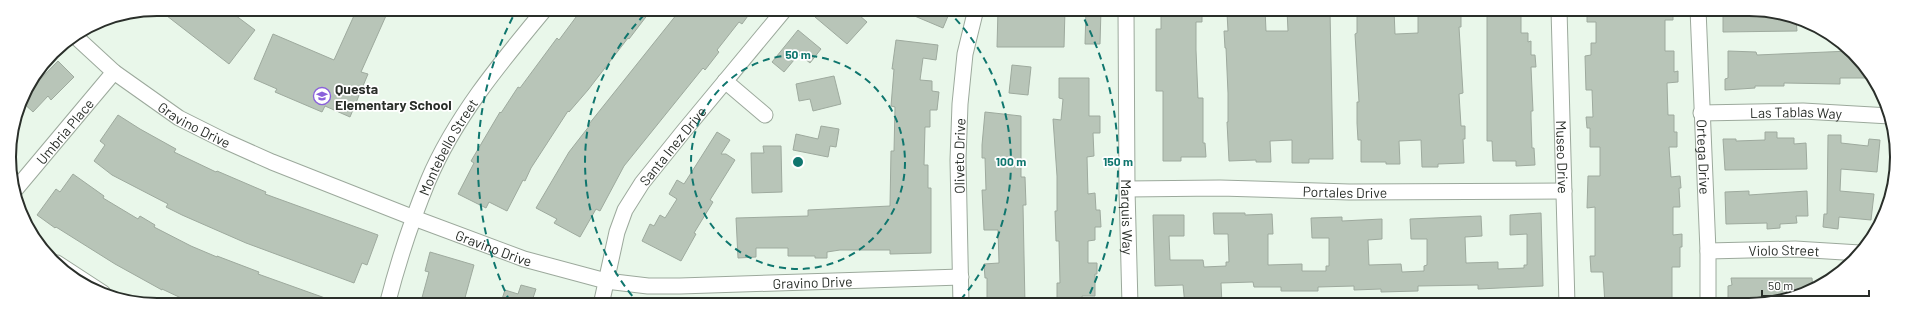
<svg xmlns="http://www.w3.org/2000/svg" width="1906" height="314" font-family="Barlow,sans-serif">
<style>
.building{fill:#b8c5b8;stroke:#9eaa9e}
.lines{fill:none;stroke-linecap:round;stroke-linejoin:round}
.minor-casing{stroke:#9ca99c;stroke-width:17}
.minor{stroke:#fff;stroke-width:15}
.ring{fill:none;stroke:#0f766e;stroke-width:2;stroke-dasharray:7 5}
.labels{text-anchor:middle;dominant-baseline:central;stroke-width:3.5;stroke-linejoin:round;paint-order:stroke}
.poi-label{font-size:14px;font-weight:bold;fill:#2a2f2a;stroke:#fff;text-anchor:start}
.street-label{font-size:14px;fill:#2a2f2a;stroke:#fff}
.rim{fill:none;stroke:#2a2f2a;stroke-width:2}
.centre{fill:#0f766e;stroke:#fff;stroke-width:2}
.ring-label{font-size:12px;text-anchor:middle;font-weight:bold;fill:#0f766e;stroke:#fff;stroke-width:3.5;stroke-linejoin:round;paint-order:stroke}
</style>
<rect width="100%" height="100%" fill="#e9f7ea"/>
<path class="building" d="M158 9H227L255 30 229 64Z
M357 9H389L361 72 368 74 350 117 325 106 322 112 275 92 277 89 254 79 273 34 334 60Z
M582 9H652L629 39 628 38 588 90 569 112 568 111 531 168 525 181 523 180 507 211 489 202 486 208 458 194 474 163 471 161 500 112 501 113 518 87 520 88 557 38 559 40Z
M681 9H753L742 24 739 22 717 50 719 52 705 70 703 68 624 166 600 211 596 209 580 237 554 223 557 219 536 208 569 152 590 125 589 124Z
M822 9H827L834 15 839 9H852L867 22 847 44 815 17Z
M898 9H951L943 28Z
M998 9H1065L1064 47H997Z
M1086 9H1101L1100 44H1085Z
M1161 9H1202V22H1196V50L1198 98H1203V143H1205L1206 157H1181V161H1163V91H1156V29H1161Z
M1251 9H1265L1266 31H1288L1287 10 1305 9V12L1330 11 1333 159H1309V163H1292V140L1270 141 1271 162H1256V160L1229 161 1227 122H1228V93L1226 48H1225L1224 31H1228L1227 13 1251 12Z
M1587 9H1673V20H1665V51H1674V72L1678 71V82L1667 83 1668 115H1674V132H1677V147H1669L1671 177 1680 176 1681 188H1679L1680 207H1673V235L1682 234V247H1680V267H1672V305H1605L1603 272H1591L1590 256H1595V207L1587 208 1588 176H1600V147H1590V128H1587L1586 117H1593L1592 90H1586L1585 56 1591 55V43H1596V22H1587Z
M1723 9H1759L1796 19 1797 31 1723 32Z
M1381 10H1394L1395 34H1396L1418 33V11L1461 12V27H1459L1463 93 1459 94 1461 126H1465V139H1463L1464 163 1438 164V167H1422L1421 140 1399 141 1400 164H1386V162H1361V140H1358L1357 123V102H1359L1355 34 1357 33V14L1381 13Z
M1508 11H1521V33H1528V42L1531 41V55H1535L1536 67H1531L1533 111H1531V118L1532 148H1534L1535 165 1516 166V161H1493L1492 141H1487V15H1508Z
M798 30 821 49 810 63 799 54 784 72 772 62Z
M896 40 938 45 936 60 923 58 920 80 932 81V91L939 92 937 110H930V127H925L924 165H928V188H931V253L890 254V250H840L827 252V258H815V256H788V248H756V257L738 258 736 218 808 216V210L890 206 891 151H894L895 107 891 106 894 69H892Z
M1728 51 1756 52 1757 55 1850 51 1860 60 1871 78H1840V84L1784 83V86H1755V88L1725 90V79L1728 78Z
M58 61 74 77 51 100 48 96 33 112 20 100Z
M1012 65 1031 67 1028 95 1009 93Z
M834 76 841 104 813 111 810 99 799 101 796 84Z
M1059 78H1089V116H1100V133H1093L1094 156 1087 157 1088 194 1095 193 1096 210H1100L1101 227H1095V240L1088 241V263H1097V274H1095V296H1082L1083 305H1057V283H1060L1059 241H1056L1055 211H1057V176L1053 119 1061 120 1063 99 1059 98Z
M985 112 1021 116V177H1025L1026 205H1023L1025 305H996V301H987V278H985L984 264 999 263 998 230H984L982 190H986L985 158H982V145Z
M118 115 140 129 176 149 174 152 216 172 217 171 266 192 265 194 378 235 367 265 362 263 354 283 246 243 182 215 166 207 168 204 112 175 94 161 105 145 100 141Z
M821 126 839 129 836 147 830 146 828 157 793 150 796 134 818 139Z
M717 132 730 140 721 154H726L735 160 710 200 713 202 694 233 696 234 681 261 642 241 650 224 654 226 660 215 665 218 677 199 669 194 677 180 684 184Z
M1765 132H1777V138H1794V144L1806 143 1807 169 1725 170 1723 139H1736V141L1765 140Z
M1828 135H1841V143L1868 146 1869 139 1880 140 1877 172 1841 169 1840 191 1874 194 1871 220 1839 217 1838 229 1823 227 1824 214H1827Z
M763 146H781L782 192 752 193 751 153H764Z
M73 174 104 196 103 198 138 219 140 216 155 225 154 227 191 246 217 257V256L259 272 258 274 339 303 338 305H196L162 289V290L115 264 56 227 55 228 37 215 56 189 60 192Z
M1749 191V195L1807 191 1808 216H1796L1797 223 1780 224V228L1767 229V223L1726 224 1725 192Z
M1213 213H1245V215L1272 214 1273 234H1268V265L1302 264V271H1326V266H1329V238H1312L1311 218 1342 217V221L1382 219V239L1368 240 1369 265 1401 264 1402 272 1424 271V266L1427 265V239H1411L1410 219 1481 216 1482 236 1465 237 1466 263 1498 262V269L1524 268V265H1527V234L1510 235V215L1541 213 1543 286 1478 289V285L1418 286V291L1381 292V289L1354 290V286L1318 287V291H1281V287H1254L1253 282 1221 283 1222 305H1185L1183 285 1155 286 1153 215H1184V236H1169L1170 260H1203L1204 267 1226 266V262H1229L1228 234H1214Z
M430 252 474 265 463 305H420L429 272 425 271Z
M1731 278H1812L1813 290 1759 305H1728V286L1732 285Z
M521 285 536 289 533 298 544 302V305H500L505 290 518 294Z"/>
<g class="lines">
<g class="minor-casing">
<g id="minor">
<path id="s1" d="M1126 9 1127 189 1130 305"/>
<path id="s2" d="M1559 9 1567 305"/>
<path id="s3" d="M1698 9 1708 251V305"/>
<path id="s4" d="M76 37 114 72 179 118 225 141 272 162 414 218 524 259 606 281 648 286H680L961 277"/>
<path d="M725 81 765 115"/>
<path id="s5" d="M1701 113 1803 111 1890 116"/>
<path id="s6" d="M1127 189 1220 188 1349 192 1564 191"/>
<path id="s7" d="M15 190 114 72"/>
<path id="s8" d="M1708 251 1795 249 1860 253"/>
<path d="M57 263 103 293"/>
<path id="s9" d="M387 305C398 262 411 222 428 181 455 117 501 62 545 9"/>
<path id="s10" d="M601 305 617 232 625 210 642 183 683 132 785 9"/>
<path id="s11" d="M961 305 958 160 960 104 965 54 976 9"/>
</g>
</g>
<use href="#minor" class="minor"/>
</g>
<g class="ring">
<circle cx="798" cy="162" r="107"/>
<path d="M640 305A213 213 0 0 1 649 10M947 10A213 213 0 0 1 956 305"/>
<path d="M510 302A320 320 0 0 1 517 9M1079 9A320 320 0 0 1 1086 302"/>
</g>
<defs>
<g id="school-ring" transform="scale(0.9)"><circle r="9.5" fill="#fff" stroke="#8a60db" stroke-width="1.5"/><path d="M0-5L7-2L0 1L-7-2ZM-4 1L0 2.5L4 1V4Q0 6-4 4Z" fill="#8a60db"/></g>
</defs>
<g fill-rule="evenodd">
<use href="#school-ring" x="322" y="96"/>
</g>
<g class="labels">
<g class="poi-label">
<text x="335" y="88">Questa<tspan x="335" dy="16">Elementary School</tspan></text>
</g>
<g class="street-label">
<text stroke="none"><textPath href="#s5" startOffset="95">Las Tablas Way</textPath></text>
<text stroke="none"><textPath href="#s4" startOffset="148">Gravino Drive</textPath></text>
<text stroke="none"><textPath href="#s7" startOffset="77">Umbria Place</textPath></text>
<text stroke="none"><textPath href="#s10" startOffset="178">Santa Inez Drive</textPath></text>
<text stroke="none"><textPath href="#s9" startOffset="170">Montebello Street</textPath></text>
<text stroke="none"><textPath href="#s11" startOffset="149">Oliveto Drive</textPath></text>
<text stroke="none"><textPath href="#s2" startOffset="148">Museo Drive</textPath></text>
<text stroke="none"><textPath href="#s3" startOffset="148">Ortega Drive</textPath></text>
<text stroke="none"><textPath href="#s6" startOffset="218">Portales Drive</textPath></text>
<text stroke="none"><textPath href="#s1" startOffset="208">Marquis Way</textPath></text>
<text stroke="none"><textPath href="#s4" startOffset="472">Gravino Drive</textPath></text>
<text stroke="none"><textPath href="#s8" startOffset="76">Violo Street</textPath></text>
<text stroke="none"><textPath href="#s4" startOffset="796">Gravino Drive</textPath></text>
</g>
</g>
<path d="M0 0H1906V314H0ZM157 16H1749A141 141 0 0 1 1890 157V157A141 141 0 0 1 1749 298H157A141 141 0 0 1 16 157V157A141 141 0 0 1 157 16Z" fill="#fff" fill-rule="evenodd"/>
<path class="rim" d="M157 16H1749A141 141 0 0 1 1890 157V157A141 141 0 0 1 1749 298H157A141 141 0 0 1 16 157V157A141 141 0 0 1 157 16Z"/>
<circle cx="798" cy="162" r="6" class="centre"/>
<g class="ring-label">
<text x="798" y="59">50 m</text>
<text x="1011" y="166">100 m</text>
<text x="1118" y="166">150 m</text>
</g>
<path d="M1762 290v6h107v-6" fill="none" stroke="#2a2f2a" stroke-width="2"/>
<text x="1768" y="290" font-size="12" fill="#2a2f2a" stroke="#ffffff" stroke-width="3" paint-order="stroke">50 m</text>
</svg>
